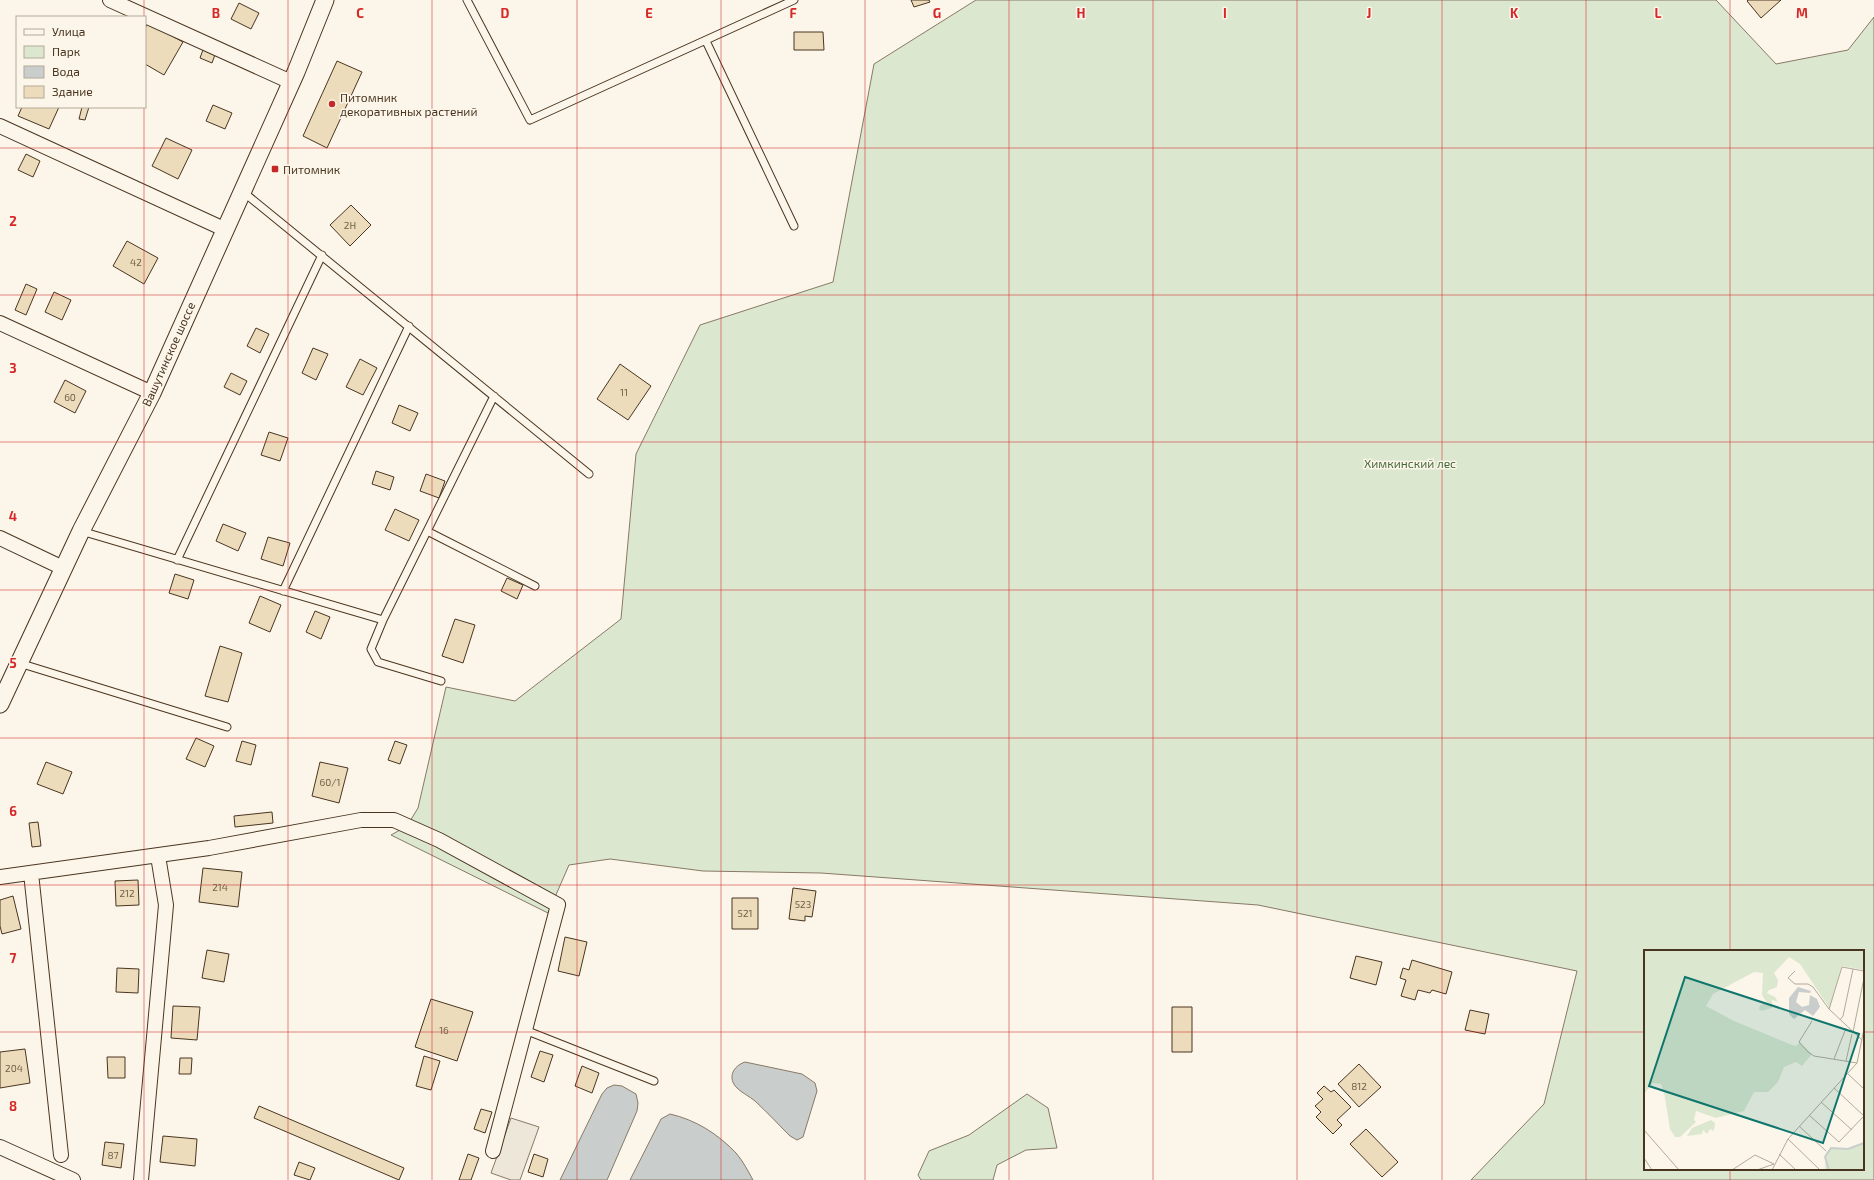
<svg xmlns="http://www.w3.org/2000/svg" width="1874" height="1180" font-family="'Exo 2',sans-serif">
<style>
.green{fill:#dce7d0;stroke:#887966;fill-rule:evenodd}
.parking{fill:#ede7d9;stroke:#887966}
.water{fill:#c9cecd;stroke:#887966}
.building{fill:#ecdcbc;stroke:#4a3520}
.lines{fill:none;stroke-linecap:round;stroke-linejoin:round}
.service-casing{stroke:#4a3520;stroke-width:9}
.minor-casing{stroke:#4a3520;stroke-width:16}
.tertiary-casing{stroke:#4a3520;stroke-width:19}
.service{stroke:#fbf6e9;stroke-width:7}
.minor{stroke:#fbf6e9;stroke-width:14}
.tertiary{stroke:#fbf6e9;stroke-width:17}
.grid{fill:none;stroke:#d62828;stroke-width:1;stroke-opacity:0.55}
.poi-dot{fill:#c62828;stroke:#fbf6e9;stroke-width:1.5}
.labels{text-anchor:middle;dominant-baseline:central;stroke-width:3;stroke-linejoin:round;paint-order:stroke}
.number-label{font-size:10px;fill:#725f47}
.poi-label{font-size:12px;fill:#4a3520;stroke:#fbf6e9;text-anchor:start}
.street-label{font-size:12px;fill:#4a3520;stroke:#fbf6e9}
.park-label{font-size:12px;fill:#436837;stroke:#fbf6e9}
.inset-river{fill:none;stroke:#c9cecd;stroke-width:2}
.inset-road{fill:none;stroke:#b4a999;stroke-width:1}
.view{fill:#0f766e;fill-opacity:0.15;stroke:#0f766e;stroke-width:2}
.inset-edge{fill:none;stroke:#4a3520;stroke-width:2}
.grid-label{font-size:13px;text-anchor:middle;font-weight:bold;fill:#d62828;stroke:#fbf6e9;stroke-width:3;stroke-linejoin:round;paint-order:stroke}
</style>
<rect width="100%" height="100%" fill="#fbf6e9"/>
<path class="green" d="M976 0H1716L1776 64 1848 50 1874 17V1180H1471L1544 1104 1577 971 1258 905 821 873 703 871 610 859 569 865 548 913 391 835 407 826 418 808 446 687 515 701 621 619 636 454 700 325 833 282 874 64ZM1645 951H1863V1169H1645Z
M1027 1094 1048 1108 1057 1148 1026 1150 997 1165 993 1180H921L918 1175 929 1151 969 1135Z"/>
<path class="parking" d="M511 1118 539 1127 520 1180H511L491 1173Z"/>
<path class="water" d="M745 1062 802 1074 815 1083 817 1091 803 1137 797 1140 790 1136C778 1124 767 1112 755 1101 749 1096 742 1093 737 1088 727 1078 733 1066 745 1062Z
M614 1085 622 1086 636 1094 638 1103 637 1111 607 1180H560L602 1094 607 1088Z
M670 1114C696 1120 718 1134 736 1153 743 1161 748 1171 753 1180H630L661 1119Z"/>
<path class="building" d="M911 0H929L930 2 914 7Z
M1748 0H1781L1761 18 1747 1Z
M239 3 259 13 251 29 231 19Z
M148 23 183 42 164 75 145 64V28Z
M794 32H823L824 50H794Z
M204 47 216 52 212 63 200 58Z
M337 61 362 72 327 148 303 136Z
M213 105 232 113 225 129 206 121Z
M22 107H59L49 129 18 116Z
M82 107H89L85 120 79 119Z
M166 138 192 150 178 179 152 166Z
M26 154 40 161 33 177 18 170Z
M351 205 371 225 350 246 330 225Z
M127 241 158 258 144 284 113 266Z
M26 284 37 289 26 315 15 310Z
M54 292 71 300 62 320 45 312Z
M256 328 269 334 260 353 247 346Z
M313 348 328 354 316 380 302 373Z
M360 359 377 368 363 395 346 387Z
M620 364 651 386 628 420 597 399Z
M231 373 247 381 240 395 224 387Z
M65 380 86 391 75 413 54 402Z
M399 405 418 413 410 431 392 423Z
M269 432 288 438 280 461 261 455Z
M376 471 394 477 390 490 372 484Z
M426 474 445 481 439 498 420 491Z
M395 509 419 520 409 541 385 530Z
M223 524 246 533 238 551 216 541Z
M268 537 290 543 283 566 261 559Z
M175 574 194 580 188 599 169 593Z
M507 578 523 585 517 599 501 591Z
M260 596 281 605 270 632 249 623Z
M315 611 330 617 321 639 306 632Z
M455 619 475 625 463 663 442 656Z
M220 646 242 653 228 702 205 696Z
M196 738 214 746 205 767 186 759Z
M242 741 256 745 251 765 236 761Z
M395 741 407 745 400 764 388 760Z
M46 762 72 772 63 794 37 784Z
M320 762 348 768 339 803 312 796Z
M272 812 273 823 235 827 234 816Z
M38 822 41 846 32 847 29 823Z
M203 868 242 872 238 907 199 902Z
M138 880 139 905 116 906 115 881Z
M793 888 816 891 812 917 805 916V921L789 919Z
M13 896 21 929 2 934 0 926V900Z
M732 898H758V929H732Z
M565 937 587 942 579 976 558 971Z
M207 950 229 954 224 982 202 978Z
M1356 956 1382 962 1376 985 1350 978Z
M1412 960 1452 972 1446 994 1432 990 1430 993 1418 990 1415 1000 1401 996 1406 980 1400 978 1403 968 1409 970Z
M117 968 139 969 138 993 116 992Z
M431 999 473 1012 457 1061 415 1047Z
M173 1006 200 1007 197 1040 171 1038Z
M1172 1007H1192V1052H1172Z
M1470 1010 1489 1014 1485 1034 1465 1030Z
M25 1049 30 1083 0 1088V1052Z
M540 1051 553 1055 544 1082 531 1077Z
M424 1056 440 1061 431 1090 416 1086Z
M107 1057H125V1078H108Z
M180 1058H192L191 1074H179Z
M1359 1064 1381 1087 1359 1107 1338 1084Z
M582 1066 599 1073 592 1093 575 1086Z
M1324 1086 1331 1092 1334 1090 1351 1107 1337 1120 1342 1125 1333 1134 1316 1117 1321 1112 1315 1106 1323 1099 1317 1093Z
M259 1106 404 1168 399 1180 254 1118Z
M481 1109 492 1112 485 1133 474 1129Z
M1366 1129 1398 1162 1382 1177 1350 1144Z
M163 1136 197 1139 195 1166 160 1162Z
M105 1142 124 1144 121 1168 102 1165Z
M468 1154 479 1158 471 1180H459Z
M534 1154 548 1159 543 1177 528 1172Z
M299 1162 315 1168 310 1180 294 1175Z"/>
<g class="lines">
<g class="service-casing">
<path id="service" d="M467 0 530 120 794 0
M706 41 794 226
M242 191 589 474
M81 531 383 620 494 396
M427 531 535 586
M177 560 322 255
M283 591 409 326
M383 620 371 649 378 662 441 681
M19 663 227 727
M525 1030 654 1081"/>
</g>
<g class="minor-casing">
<path id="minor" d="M110 0 291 82
M0 126 224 229
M0 323 152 393
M0 538 63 568
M31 873 61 1155
M0 877 209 848 361 820H394L439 840 558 905 493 1151
M0 1147 73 1180
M141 1180 166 905 158 856"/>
</g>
<g class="tertiary-casing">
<path id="tertiary" d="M0 704 81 531 152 393 296 72 325 0"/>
</g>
<use href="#service" class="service"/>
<use href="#minor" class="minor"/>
<use href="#tertiary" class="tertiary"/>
</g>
<path class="grid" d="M144 0V17M288 0V1180M432 0V1180M577 0V1180M721 0V1180M865 0V1180M1009 0V1180M1153 0V1180M1297 0V1180M1442 0V1180M1586 0V1180M1730 0V951M144 107V1180M0 148H1874M0 295H1874M0 442H1874M0 590H1874M0 738H1874M0 885H1874M0 1032H1645M1863 1032H1874M1730 1169V1180"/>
<g class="poi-dot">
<circle cx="332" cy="104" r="4"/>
<rect x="271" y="165" width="8" height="8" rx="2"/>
</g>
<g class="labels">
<g class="number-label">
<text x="350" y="225">2Н</text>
<text x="136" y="262">42</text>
<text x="624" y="392">11</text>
<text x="70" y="397">60</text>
<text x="330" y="782">60/1</text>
<text x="220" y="887">214</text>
<text x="127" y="893">212</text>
<text x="803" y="904">523</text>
<text x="745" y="913">521</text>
<text x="444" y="1030">16</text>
<text x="14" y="1068">204</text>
<text x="1359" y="1086">812</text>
<text x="113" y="1155">87</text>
</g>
<g class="poi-label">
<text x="340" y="97">Питомник<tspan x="340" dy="14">декоративных растений</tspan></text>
<text x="283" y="169">Питомник</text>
</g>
<g class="street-label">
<text transform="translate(168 354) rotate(-66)">Вашутинское шоссе</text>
</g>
<g class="park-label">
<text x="1410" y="463">Химкинский лес</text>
</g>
</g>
<g transform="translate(1644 950)">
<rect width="220" height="220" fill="#fbf6e9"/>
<path d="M0 0H220V20L198 16 186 59 156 14 145 7 130 23 134 30 133 37 125 40 123 43 131 47 134 52 128 50V58L117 61 115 59 116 55 123 53 118 45 119 23 110 22 69 44 62 56 90 71 148 95 152 96 156 92 168 104 158 116 152 112 140 117 134 132 124 142H110L100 161 72 168 52 161 50 170 52 172 36 187H31L26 179 20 142 17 134 9 133 0 144ZM67 170 71 173 70 181 66 179 63 184 59 180 58 184 43 186 48 178ZM220 193V220H181L182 203 187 198 204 199Z" fill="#dce7d0"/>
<path d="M154 37 167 41 166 43 155 42 152 52 158 57 165 55 166 45 173 49 176 57 169 66 161 60 150 69 145 64V48Z" fill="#c9cecd"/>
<path class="inset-river" d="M185 220 181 207 187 198 204 199 220 193"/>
<path class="inset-road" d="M151 21 144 28 151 34H164L169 37 185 59 218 90M185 59 198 17 220 21M196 70 199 66 209 19M168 71 155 92 164 102 170 106 213 113M209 82 220 28M190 109 202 78M202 111 208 84M204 124 220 139M190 138 220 166M177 152 208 180M165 165 195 192 220 166M155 176 182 201M0 180 35 220M144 189 176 220M135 204 152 220M0 208 8 220M88 220 111 205 130 214M113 220 130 214M128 220 144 189 213 113 220 79"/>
<path class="view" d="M41 27 215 84 179 193 5 136Z"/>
<rect width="220" height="220" class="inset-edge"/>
</g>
<g class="grid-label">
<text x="216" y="18">B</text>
<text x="360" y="18">C</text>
<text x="505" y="18">D</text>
<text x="649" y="18">E</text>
<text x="793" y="18">F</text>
<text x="937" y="18">G</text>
<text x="1081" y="18">H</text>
<text x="1225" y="18">I</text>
<text x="1369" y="18">J</text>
<text x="1514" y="18">K</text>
<text x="1658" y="18">L</text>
<text x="1802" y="18">M</text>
<text x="13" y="226">2</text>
<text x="13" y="373">3</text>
<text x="13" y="521">4</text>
<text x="13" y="668">5</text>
<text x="13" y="816">6</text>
<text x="13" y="963">7</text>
<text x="13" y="1111">8</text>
</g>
<rect x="16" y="16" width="130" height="92" fill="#fbf6e9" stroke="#b4a999"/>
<rect x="24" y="29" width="20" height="6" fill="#fbf6e9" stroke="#b4a999"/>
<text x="52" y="36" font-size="12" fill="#4a3520">Улица</text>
<rect x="24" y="46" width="20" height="12" fill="#dce7d0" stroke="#b4a999"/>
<text x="52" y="56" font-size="12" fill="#4a3520">Парк</text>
<rect x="24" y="66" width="20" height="12" fill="#c9cecd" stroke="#b4a999"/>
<text x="52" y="76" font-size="12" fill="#4a3520">Вода</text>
<rect x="24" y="86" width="20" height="12" fill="#ecdcbc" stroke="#b4a999"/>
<text x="52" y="96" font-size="12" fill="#4a3520">Здание</text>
</svg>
